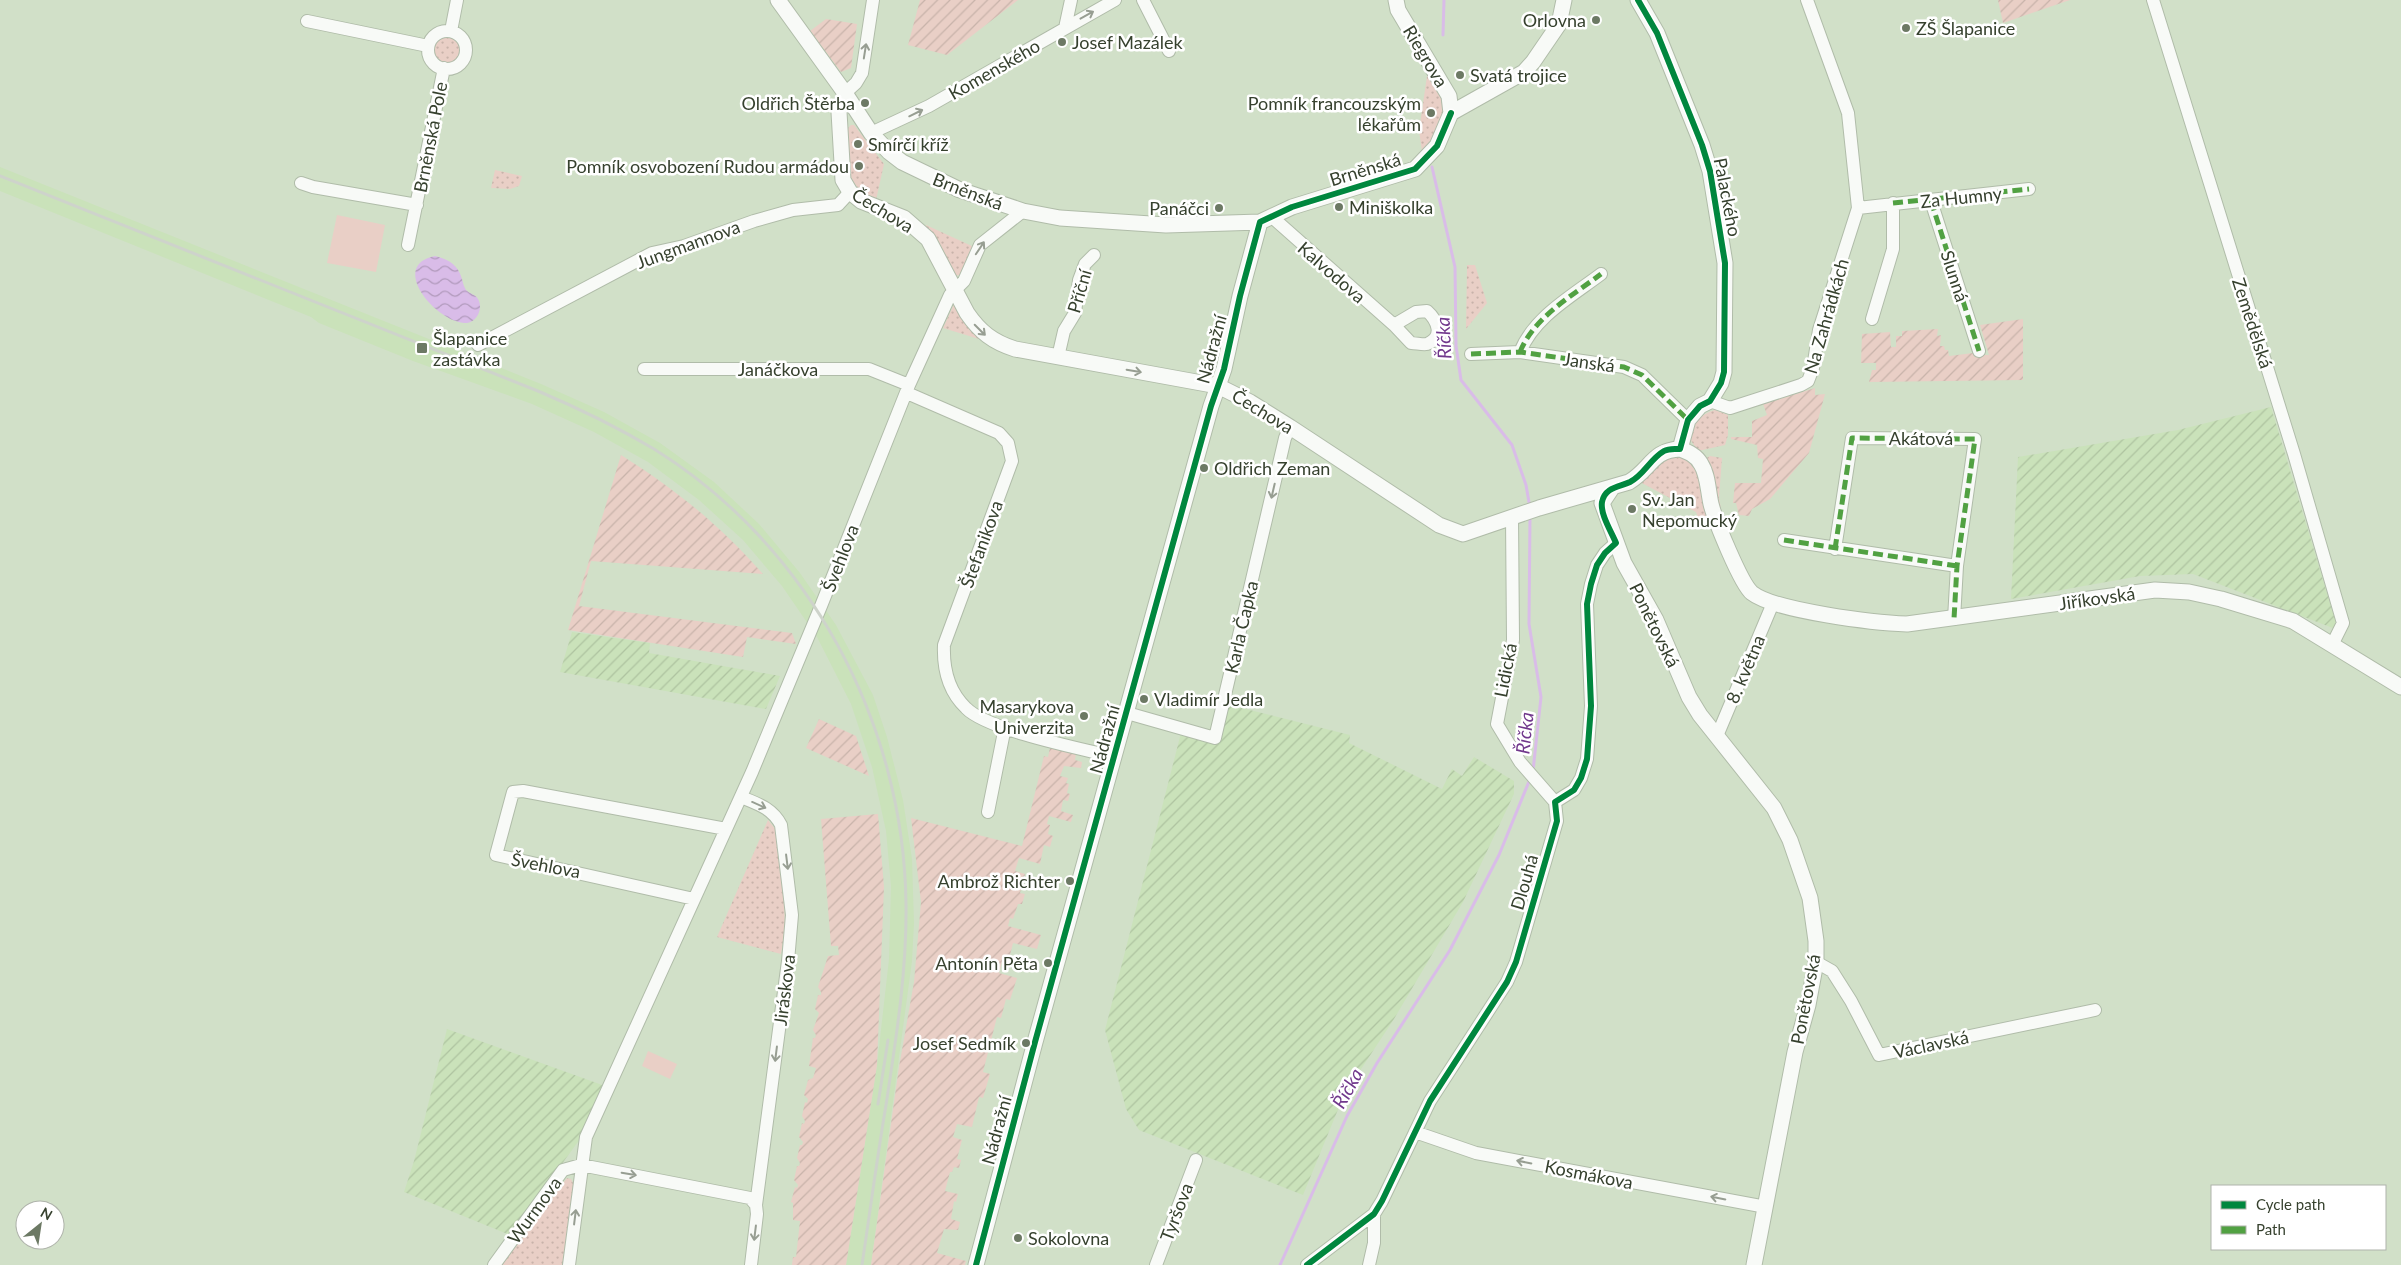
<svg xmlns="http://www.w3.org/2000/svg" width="2401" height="1265" font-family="Lato,sans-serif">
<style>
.built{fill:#cae2ba}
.industrial{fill:url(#industrial-furrows)}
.grass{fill:url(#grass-dots)}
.garden{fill:url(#garden-furrows)}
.pitch{fill:#e9cfc6}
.water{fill:url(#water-waves)}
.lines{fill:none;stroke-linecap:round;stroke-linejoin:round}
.stream{stroke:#d9bce8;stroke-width:3}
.minor-casing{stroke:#b0bca9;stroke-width:14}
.tertiary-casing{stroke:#b0bca9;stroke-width:17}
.minor{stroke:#f8faf7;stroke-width:12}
.tertiary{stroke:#f8faf7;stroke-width:15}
.rail{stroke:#ced3cb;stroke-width:3}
.quiet{stroke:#51a142;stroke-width:5;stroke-dasharray:10 5;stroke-linecap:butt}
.cycleway-casing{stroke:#fff;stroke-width:9}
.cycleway{stroke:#00873e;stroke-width:6}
.oneway{stroke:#979e92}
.poi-dot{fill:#6c7964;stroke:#fff;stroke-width:2}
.labels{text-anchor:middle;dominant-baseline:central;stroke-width:5;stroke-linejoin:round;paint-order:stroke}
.poi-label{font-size:18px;fill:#36412e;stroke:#fff;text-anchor:start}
.street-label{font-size:18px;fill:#36412e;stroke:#fff}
.water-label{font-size:19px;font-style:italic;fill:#71388c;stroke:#fff}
</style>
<defs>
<pattern id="industrial-furrows" width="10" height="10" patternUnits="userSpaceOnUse" patternTransform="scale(1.25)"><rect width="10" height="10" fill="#cae2ba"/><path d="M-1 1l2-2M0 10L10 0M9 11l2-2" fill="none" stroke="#aec3a0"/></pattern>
<pattern id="grass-dots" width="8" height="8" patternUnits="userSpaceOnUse" patternTransform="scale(1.25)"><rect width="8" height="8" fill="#e9cfc6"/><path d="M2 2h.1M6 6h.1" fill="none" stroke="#c8b3aa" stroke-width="1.8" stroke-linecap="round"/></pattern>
<pattern id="garden-furrows" width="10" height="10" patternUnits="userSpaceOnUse" patternTransform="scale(1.25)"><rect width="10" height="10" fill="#e9cfc6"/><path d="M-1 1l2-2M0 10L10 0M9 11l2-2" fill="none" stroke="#c8b3aa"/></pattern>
<pattern id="water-waves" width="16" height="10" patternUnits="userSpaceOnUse" patternTransform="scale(1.25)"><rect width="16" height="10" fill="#d9bce8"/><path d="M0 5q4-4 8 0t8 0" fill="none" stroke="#b19abc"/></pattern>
</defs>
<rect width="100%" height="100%" fill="#d1e0c8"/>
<path class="built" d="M0 167 541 384 604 412 660 443 714 482 759 524 800 573 836 625 873 695 887 737 903 800 912 859 914 923 912 961 871 1265H846L877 1065 889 959 891 886 886 831 872 767 851 704 817 637 782 586 743 540 699 500 648 462 594 432 532 404 413 361 319 323 311 317 0 191Z"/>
<path class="industrial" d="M2271 407 2338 630 2193 574 2140 576 2011 599 2018 457 2178 430Z
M572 632 650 643 649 653 780 676 766 709 560 672Z
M1222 703 1350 735 1349 743 1442 789 1452 769 1462 776 1474 757 1514 781V794L1463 902 1394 1019 1344 1095 1303 1195 1139 1130 1126 1109 1105 1030 1183 725 1217 735Z
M447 1029 605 1086 583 1135 510 1235 404 1192 414 1161Z"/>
<path class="grass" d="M433 50a14 14 0 1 1 28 0a14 14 0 1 1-28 0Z
M1427 76H1431C1448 109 1449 123 1422 151L1419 131Z
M851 125H854L884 164 876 200C842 185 847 160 848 128Z
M495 170 522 176 519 186 510 189 491 188Z
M926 225 974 247 960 275 954 276 925 231Z
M1467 265H1475L1487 303 1466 329Z
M955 302 964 320 979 339 943 328Z
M1715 410 1728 415V435L1725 445 1698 451 1690 439C1694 424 1698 415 1715 410Z
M1679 455 1695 463 1714 526 1709 528 1700 523 1696 512 1640 482 1658 462Z
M1710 456 1722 458 1719 497 1722 516 1705 459Z
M768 820 777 831 784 889 785 929 781 954 717 937Z
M567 1178 571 1179 575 1187 567 1265H502Z"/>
<path class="garden" d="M920 0H1018L947 55 908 45Z
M1998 0H2070L2003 23Z
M826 19 857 24 851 68 841 72 810 31Z
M2023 319V380L1869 382 1872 370H1876V363H1861L1862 334 1890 332 1891 347H1896V336H1902V331L1938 329 1937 336 1941 335 1940 346H1944L1945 350H1948L1949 356 1981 352 1983 355H1989L1980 325Z
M1815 388V395L1825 394 1809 453 1770 499 1752 509 1749 516 1739 515 1736 503H1733L1735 483H1761L1763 459 1758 458 1757 445 1731 439V437H1752V421L1767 415 1763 404Z
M621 455C676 490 719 524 763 574L591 561 579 606 792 633 796 644 747 637 743 657 568 630Z
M819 719 856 736 869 776 806 748Z
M1050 748 1076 754 1075 760 1082 762 1081 768 1064 766 1060 776 1068 778 1066 783 1069 784 1067 793 1070 794 1068 801 1063 800 1061 811 1073 815 1071 822 1049 816 1047 824 1050 825 1048 834 1053 836 1050 847 1044 845 1040 864 1019 858 1015 871 1025 874 1020 893 1025 894 1022 904H1018L1013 919 1010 918 1008 926 1041 935 1037 949 1013 943 1008 963 1002 962 999 973 1017 978 1010 1000 1006 999 1001 1018 997 1017 983 1072 990 1074 983 1098 979 1097 972 1127 957 1124 953 1137 962 1140 957 1159 961 1160 959 1168 954 1167 952 1172H950L945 1191 958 1194 956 1202 954 1201 951 1219 960 1222 958 1230 944 1229 937 1253 966 1261 965 1265H871L899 1067 914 982 921 902 911 818 1022 846 1044 756 1048 757Z
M878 814 884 887 877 1065 846 1265H792L793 1257H796L800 1221 793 1220V1203L791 1202 795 1187 797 1188 798 1185 794 1180 797 1166H799L800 1163 797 1158 800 1145H802L803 1142 799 1137 802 1123 804 1124 805 1121 802 1116 805 1102 807 1103 808 1099 804 1095 808 1080 813 1078 816 1068 809 1066 813 1038H815L816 1035 813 1030 819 1013 815 1009 818 995H821V992L818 987 828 956 839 955 838 946H831L821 819Z"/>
<path class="pitch" d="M337 215 385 225 376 272 327 263Z
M648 1051 677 1064 670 1079 642 1066Z"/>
<path class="water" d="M435 256C450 260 458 265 462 279 463 283 464 287 466 290 470 294 475 294 478 299 484 309 476 324 464 323 434 320 389 265 435 256Z"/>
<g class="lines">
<path class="stream" d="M1443 35 1444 0
M1432 167 1455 267 1456 346 1461 380 1512 445 1526 485 1530 508
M1530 516 1529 624 1541 697 1533 771
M1280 1265 1347 1116 1377 1063 1450 950 1499 855 1530 779"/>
<g class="minor-casing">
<path id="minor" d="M1143 0 1169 51
M2153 0 2294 454 2343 623 2332 645
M307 21 428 46
M1065 28 1071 0
M451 31 457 0
M428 50a19 19 0 1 1 38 0a19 19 0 1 1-38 0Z
M845 93 856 83 862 73 873 0
M871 133 929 106 1115 0
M301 183 313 187 417 205
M1931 201 1979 351
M1858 208 2029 189
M1272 217 1394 325 1411 343C1416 343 1423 345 1427 344 1445 337 1437 320 1427 311L1416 312 1394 325
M408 245 444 68
M1872 319 1893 249V203
M478 345 652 253 684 246 754 221 793 210 838 205 850 192
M1520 352C1534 317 1572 296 1601 274
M1471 354 1520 352 1624 367 1642 375 1688 420
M1058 357 1064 331 1075 313 1079 280 1085 264 1094 255
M644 369H869L909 385
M907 393 999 433 1008 443 1012 461 944 645C943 669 948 691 966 708 987 730 1082 749 1115 757
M1710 401 1730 408 1801 385 1808 381 1813 368 1819 330 1858 208 1848 113 1807 0
M1512 517 1513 640 1497 724 1520 762 1555 802
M1784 540 1957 566
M1835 549 1852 438 1975 439 1957 566 1954 619
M1127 713 1215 738 1285 438 1290 427
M1717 736 1773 603
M741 797C758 804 772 808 781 825L792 915 788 961 756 1205
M1555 802 1574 790 1581 778 1587 759 1591 706 1587 604 1591 584 1597 565 1605 553 1616 543
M988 812 1005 727
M694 899 496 855 513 792 523 791 726 829
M1816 962 1832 971 1851 1001 1879 1055 2095 1010
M1415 1132 1476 1153 1766 1207
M494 1265 563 1170 581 1165 750 1198 756 1205 757 1214 751 1265
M569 1265 586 1137 752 772 821 606 909 385 950 295 964 281 980 245 1023 211
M1156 1265 1196 1160
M1307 1265 1374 1214
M1369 1265 1374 1243V1214L1382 1201 1430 1101 1507 982 1516 962 1557 821 1555 802"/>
</g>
<g class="tertiary-casing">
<path id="tertiary" d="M778 0 845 93 871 133 889 152 902 162 960 190 1023 211 1060 218 1166 225 1260 222 1292 207 1415 169 1437 146 1451 113 1524 72 1533 62 1559 24 1564 0
M1396 0 1398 10 1449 96 1451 113
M845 93 839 112 843 180 850 192 861 201 904 218 928 239 967 313C980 332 993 342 1015 349L1218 386 1250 402 1290 427 1439 525 1463 534 1539 508 1629 482C1651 469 1652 450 1680 449L1688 420 1700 406 1710 401 1721 383 1724 372 1725 263 1710 171 1702 145 1657 33 1638 0
M1680 449C1688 452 1696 455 1701 464 1708 475 1708 491 1711 504 1715 520 1741 584 1752 593 1775 611 1876 623 1907 624L2155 590 2189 592 2221 599 2293 621 2401 687
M1612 488 1602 503 1624 563 1656 620 1689 697 1700 715 1774 808 1790 840 1810 898 1816 941V962L1808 1005 1795 1052 1754 1265
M976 1265 1035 1042 1211 406 1224 369 1240 296 1260 222"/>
</g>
<use href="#minor" class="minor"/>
<use href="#tertiary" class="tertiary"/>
<path class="rail" d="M0 176 538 391C578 408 617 427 654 449 809 545 904 723 906 904 907 971 896 1039 886 1105 877 1158 870 1212 862 1265
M878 1104 888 1040"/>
<path class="quiet" d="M1931 201 1979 351
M1893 203 2029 189
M1520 352C1534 317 1572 296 1601 274
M1471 354 1520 352 1624 367 1642 375 1688 420
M1784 540 1957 566
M1835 549 1852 438 1975 439 1957 566 1954 619"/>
<g class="cycleway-casing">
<path id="cycleway" d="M976 1265 1035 1042 1211 406 1224 369 1240 296 1260 222 1292 207 1415 169 1437 146 1451 113
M1307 1265 1374 1214 1382 1201 1430 1101 1507 982 1516 962 1557 821 1555 802 1574 790 1581 778 1587 759 1591 706 1587 604 1591 584 1597 565 1605 553 1616 543C1611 531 1600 514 1602 502 1605 487 1619 487 1630 482 1644 475 1650 459 1664 451 1669 448 1675 449 1680 449L1688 420 1700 406 1710 401 1721 383 1724 372 1725 263 1710 171 1702 145 1657 33 1638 0"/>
</g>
<use href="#cycleway" class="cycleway"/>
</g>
<defs><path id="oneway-shaft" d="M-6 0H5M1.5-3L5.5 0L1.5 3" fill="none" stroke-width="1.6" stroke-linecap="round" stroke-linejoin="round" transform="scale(1.25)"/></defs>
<g class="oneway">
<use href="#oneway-shaft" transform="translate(1087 15) rotate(-29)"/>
<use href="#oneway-shaft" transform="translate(865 51) rotate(-81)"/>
<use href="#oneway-shaft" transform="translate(916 113) rotate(-26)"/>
<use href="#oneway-shaft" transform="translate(980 248) rotate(-56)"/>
<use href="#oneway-shaft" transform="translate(980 330) rotate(45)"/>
<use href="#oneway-shaft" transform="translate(1134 371) rotate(10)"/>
<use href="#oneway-shaft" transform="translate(1273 491) rotate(103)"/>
<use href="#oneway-shaft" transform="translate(759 805) rotate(24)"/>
<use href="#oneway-shaft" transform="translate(787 862) rotate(83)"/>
<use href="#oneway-shaft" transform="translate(776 1054) rotate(97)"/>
<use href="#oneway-shaft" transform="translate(1524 1162) rotate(-169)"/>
<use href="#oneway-shaft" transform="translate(629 1174) rotate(10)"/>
<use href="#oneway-shaft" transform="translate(1718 1198) rotate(-169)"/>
<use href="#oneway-shaft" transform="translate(575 1217) rotate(-83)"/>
<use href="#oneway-shaft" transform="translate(755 1233) rotate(97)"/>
</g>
<g class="poi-dot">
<circle cx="1596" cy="20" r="5"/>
<circle cx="1906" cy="28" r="5"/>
<circle cx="1062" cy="42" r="5"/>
<circle cx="1460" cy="75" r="5"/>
<circle cx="865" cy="103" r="5"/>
<circle cx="1431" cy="113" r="5"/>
<circle cx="858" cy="144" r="5"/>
<circle cx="859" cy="166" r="5"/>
<circle cx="1339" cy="207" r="5"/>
<circle cx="1219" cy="208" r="5"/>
<rect x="416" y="342" width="12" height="12" rx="2.5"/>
<circle cx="1204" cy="468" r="5"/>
<circle cx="1632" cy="509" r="5"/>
<circle cx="1144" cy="699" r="5"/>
<circle cx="1084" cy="716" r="5"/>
<circle cx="1070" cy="881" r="5"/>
<circle cx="1048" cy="963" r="5"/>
<circle cx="1026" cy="1043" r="5"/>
<circle cx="1018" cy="1238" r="5"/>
</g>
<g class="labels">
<g class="poi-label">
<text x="1586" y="20" text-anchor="end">Orlovna</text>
<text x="1916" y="28">ZŠ Šlapanice</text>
<text x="1072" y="42">Josef Mazálek</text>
<text x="1470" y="75">Svatá trojice</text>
<text x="855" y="103" text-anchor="end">Oldřich Štěrba</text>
<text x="1421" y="103" text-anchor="end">Pomník francouzským<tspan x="1421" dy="21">lékařům</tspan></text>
<text x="868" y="144">Smírčí kříž</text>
<text x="849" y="166" text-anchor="end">Pomník osvobození Rudou armádou</text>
<text x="1349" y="207">Miniškolka</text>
<text x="1209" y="208" text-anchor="end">Panáčci</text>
<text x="433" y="338">Šlapanice<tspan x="433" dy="21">zastávka</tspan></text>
<text x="1214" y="468">Oldřich Zeman</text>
<text x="1642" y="499">Sv. Jan<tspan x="1642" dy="21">Nepomucký</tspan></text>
<text x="1154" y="699">Vladimír Jedla</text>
<text x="1074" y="706" text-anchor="end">Masarykova<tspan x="1074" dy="21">Univerzita</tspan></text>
<text x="1060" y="881" text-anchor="end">Ambrož Richter</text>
<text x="1038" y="963" text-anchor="end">Antonín Pěta</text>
<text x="1016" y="1043" text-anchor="end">Josef Sedmík</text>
<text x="1028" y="1238">Sokolovna</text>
</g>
<g class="street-label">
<text transform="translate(1426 56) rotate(59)">Riegrova</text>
<text transform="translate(994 69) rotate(-30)">Komenského</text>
<text transform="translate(430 137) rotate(-79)">Brněnská Pole</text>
<text transform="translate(1365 169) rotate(-17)">Brněnská</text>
<text transform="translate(968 191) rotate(21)">Brněnská</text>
<text transform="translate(1728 197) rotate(79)">Palackého</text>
<text transform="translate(1961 197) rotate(-6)">Za Humny</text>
<text transform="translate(883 210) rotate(31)">Čechova</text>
<text transform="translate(688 244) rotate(-20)">Jungmannova</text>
<text transform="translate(1332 272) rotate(41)">Kalvodova</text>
<text transform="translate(1955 276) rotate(72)">Slunná</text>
<text transform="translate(1079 291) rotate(-74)">Příční</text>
<text transform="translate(1826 316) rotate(-74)">Na Zahrádkách</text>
<text transform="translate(2253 323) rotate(72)">Zemědělská</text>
<text transform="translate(1211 349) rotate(-75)">Nádražní</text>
<text transform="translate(1589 362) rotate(8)">Janská</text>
<text x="778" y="369">Janáčkova</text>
<text transform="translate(1263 411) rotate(31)">Čechova</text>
<text x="1921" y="438">Akátová</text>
<text transform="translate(981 544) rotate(-70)">Štefanikova</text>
<text transform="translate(840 558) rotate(-69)">Švehlova</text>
<text transform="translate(2097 598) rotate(-8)">Jiříkovská</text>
<text transform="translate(1655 625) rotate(64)">Ponětovská</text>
<text transform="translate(1241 627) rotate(-77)">Karla Čapka</text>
<text transform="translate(1745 669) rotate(-67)">8. května</text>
<text transform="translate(1505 670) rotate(-79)">Lidická</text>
<text transform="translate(1104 739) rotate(-75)">Nádražní</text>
<text transform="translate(546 865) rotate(11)">Švehlova</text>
<text transform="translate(1524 882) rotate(-74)">Dlouhá</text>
<text transform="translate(784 990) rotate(-83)">Jiráskova</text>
<text transform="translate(1805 999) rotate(-79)">Ponětovská</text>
<text transform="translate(1931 1044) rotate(-12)">Václavská</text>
<text transform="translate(996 1130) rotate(-75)">Nádražní</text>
<text transform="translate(1589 1174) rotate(11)">Kosmákova</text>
<text transform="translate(534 1210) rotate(-54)">Wurmova</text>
<text transform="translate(1176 1212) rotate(-69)">Tyršova</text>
</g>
<g class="water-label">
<text transform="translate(1443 338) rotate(-93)">Říčka</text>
<text transform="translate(1524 733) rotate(-84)">Říčka</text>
<text transform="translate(1347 1088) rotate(-61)">Říčka</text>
</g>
</g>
<rect x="2211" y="1185" width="175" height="65" fill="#ffffff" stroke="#afb3ab"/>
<rect x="2221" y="1201" width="25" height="8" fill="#00873e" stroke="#afb3ab"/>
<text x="2256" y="1210" font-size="15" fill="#36412e">Cycle path</text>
<rect x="2221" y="1226" width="25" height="8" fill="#51a142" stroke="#afb3ab"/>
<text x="2256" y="1235" font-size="15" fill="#36412e">Path</text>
<g transform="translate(40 1225) rotate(30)"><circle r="24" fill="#ffffff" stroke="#afb3ab"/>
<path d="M0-4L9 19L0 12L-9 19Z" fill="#6c7964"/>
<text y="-8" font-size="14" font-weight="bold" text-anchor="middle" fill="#36412e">N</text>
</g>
</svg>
